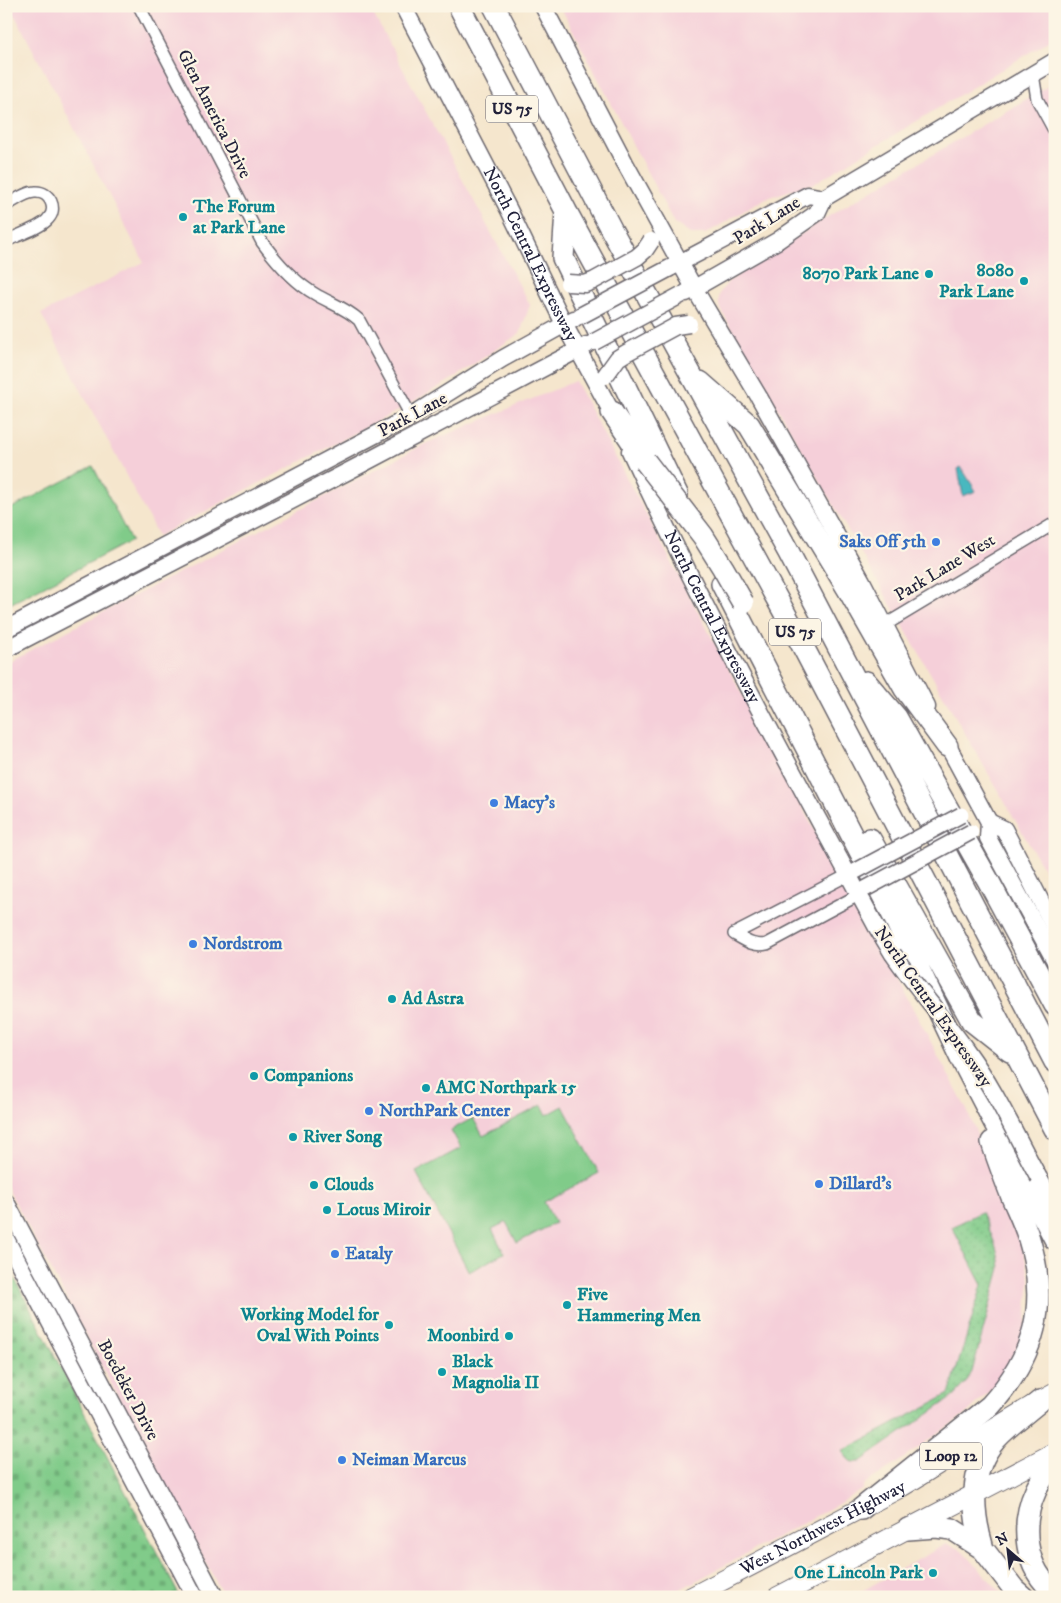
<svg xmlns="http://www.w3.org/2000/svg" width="1061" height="1603" font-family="'IM FELL DW Pica',serif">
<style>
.built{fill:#f5cfd9}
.grass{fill:url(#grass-dots);stroke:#517662}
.cemetery{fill:url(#cemetery-stones);stroke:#517662}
.garden{fill:#80cb89;stroke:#517662}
.water{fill:#48b8bf;stroke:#356d7d}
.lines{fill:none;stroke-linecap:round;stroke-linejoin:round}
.minor-casing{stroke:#6c676e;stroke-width:14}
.secondary-casing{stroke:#6c676e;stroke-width:19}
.primary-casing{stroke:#6c676e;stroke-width:21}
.motorway-casing{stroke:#6c676e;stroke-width:24}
.minor{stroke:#fff;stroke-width:11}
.secondary{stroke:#fff;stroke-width:16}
.primary{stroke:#fff;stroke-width:19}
.motorway{stroke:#fff;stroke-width:21}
.tertiary-bridge-casing{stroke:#6c676e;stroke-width:18;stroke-linecap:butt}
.secondary-bridge-casing{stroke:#6c676e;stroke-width:19;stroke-linecap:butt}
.motorway-bridge-casing{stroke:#6c676e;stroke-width:24;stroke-linecap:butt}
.tertiary-bridge{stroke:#fff;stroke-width:15}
.secondary-bridge{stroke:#fff;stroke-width:16}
.motorway-bridge{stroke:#fff;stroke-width:21}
.culture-dot{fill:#0f9aa8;stroke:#fcf5e5;stroke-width:2}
.shop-dot{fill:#3f7fe0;stroke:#fcf5e5;stroke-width:2}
.labels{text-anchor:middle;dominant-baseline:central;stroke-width:4.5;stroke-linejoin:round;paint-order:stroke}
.shield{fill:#fcf5e5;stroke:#63616e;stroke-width:1}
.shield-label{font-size:16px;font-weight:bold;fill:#22223b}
.street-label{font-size:18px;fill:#22223b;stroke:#fcf5e5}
.culture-label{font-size:18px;font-weight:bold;fill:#0d838f;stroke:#fcf5e5;text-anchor:start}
.shop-label{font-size:18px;font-weight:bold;fill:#366cbe;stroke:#fcf5e5;text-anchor:start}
</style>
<defs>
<pattern id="grass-dots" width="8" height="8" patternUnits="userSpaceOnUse" patternTransform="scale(1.25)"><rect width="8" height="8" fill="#80cb89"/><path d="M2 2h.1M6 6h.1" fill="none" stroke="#6eae77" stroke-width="1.8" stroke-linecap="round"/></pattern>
<pattern id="cemetery-stones" width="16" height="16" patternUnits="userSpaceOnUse" patternTransform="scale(1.25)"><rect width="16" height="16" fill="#80cb89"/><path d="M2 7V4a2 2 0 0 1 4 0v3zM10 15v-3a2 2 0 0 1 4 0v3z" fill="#6eae77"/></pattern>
</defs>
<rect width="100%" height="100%" fill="#fcf5e5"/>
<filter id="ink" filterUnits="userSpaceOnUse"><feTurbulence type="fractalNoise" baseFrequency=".02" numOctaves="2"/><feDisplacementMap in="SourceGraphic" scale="10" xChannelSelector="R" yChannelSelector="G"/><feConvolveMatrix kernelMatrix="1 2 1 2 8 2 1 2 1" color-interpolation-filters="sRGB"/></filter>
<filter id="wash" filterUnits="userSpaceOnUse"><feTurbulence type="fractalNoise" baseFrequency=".0096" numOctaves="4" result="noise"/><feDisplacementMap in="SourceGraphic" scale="20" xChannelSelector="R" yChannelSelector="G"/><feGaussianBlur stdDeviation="1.12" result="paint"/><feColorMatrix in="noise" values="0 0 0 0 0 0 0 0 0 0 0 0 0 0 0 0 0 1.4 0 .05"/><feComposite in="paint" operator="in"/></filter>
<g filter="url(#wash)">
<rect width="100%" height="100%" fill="#f5e6cd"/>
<path class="built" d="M10 6H369L530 305 520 333 449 381 388 416 158 536 41 314 144 262Z
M560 6H1055V37L815 183 766 198 705 234H690L674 223Z
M1055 82V891L1044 870 730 326 719 305V297L721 291 729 281 784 246 817 223Z
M575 381 865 925 874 935 967 1110 1020 1236 1030 1280 1025 1331 1001 1380 968 1412 897 1463 863 1485V1489L838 1504 666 1597H224L6 1185V663L427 443Z
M946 1544 962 1550 1005 1597H851Z"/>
<path class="grass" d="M981 1212C989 1230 999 1248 1000 1268L972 1372 965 1384 954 1396 861 1461C851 1465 847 1459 843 1451L949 1394 982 1285 952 1227Z"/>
<path class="cemetery" d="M6 1262 180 1597H6Z"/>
<path class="garden" d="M93 466 131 541 6 606V511Z
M542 1105 547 1115 563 1106 599 1173 544 1202 555 1223 517 1243 506 1222 492 1229 504 1253 469 1272 416 1172 461 1148 451 1130 473 1118 483 1136Z"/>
<path class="water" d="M961 467 976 491 963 496 958 469Z"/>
</g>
<g filter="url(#ink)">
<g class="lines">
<g class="minor-casing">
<path id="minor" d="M139 6 262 242C276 261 294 282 315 294 330 303 346 308 359 320L411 416
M1033 74 1037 99 1055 132
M6 205C15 201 25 192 35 192 50 191 58 209 48 219 42 227 16 236 6 241
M885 625 1055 523
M734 934C746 941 754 947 767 944L851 899 858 894
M734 934 848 875"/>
</g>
<g class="secondary-casing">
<g id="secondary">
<path id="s1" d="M403 6 509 210 564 324 617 422"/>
<path d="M543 6 625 163 694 288 759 397 862 581 927 707"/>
<path d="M672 267 808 195 824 198"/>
<path d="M686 293 777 241 817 213 824 198 1055 61"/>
<path id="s2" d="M630 451C705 613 791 769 876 926L893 954"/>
<path d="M6 629 411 416 502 359 574 319"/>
<path d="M6 649 366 462 587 345"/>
<path d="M942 735 989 822 988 838 1055 961"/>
<path d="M989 822 1004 829 1055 929"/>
<path d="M1039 1178 1055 1207"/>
<path d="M6 1202 215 1597"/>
<path d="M6 1239 195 1597"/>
</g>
</g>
<g class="primary-casing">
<g id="primary">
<path id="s3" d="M691 1597 898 1489C951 1458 1000 1422 1055 1393"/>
<path d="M777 1597 1055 1452"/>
</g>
</g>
<g class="motorway-casing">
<path id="motorway" d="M459 6 566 211 801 643 1055 1129
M494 6 611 229 789 553 1055 1062
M566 211 563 258 677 494
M700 382 749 425 848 589 905 689 947 746
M612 412 645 461
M722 584 897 923 963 1062 1055 1239
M866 682 896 717 989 882 1055 1005
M870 839 972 1021 1010 1051
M1055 1461C1049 1470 1040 1480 1036 1490 1020 1524 1024 1569 1055 1592
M861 1509 990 1406C1035 1356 1049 1305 1029 1239 1025 1225 1018 1211 1012 1197 1005 1179 998 1161 992 1142
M908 1529 936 1527 952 1529 983 1549 1014 1589 1023 1597
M983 1549C972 1512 968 1471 996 1439 1009 1425 1026 1413 1040 1401"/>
</g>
<use href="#minor" class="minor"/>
<use href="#secondary" class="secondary"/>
<use href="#primary" class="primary"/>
<use href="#motorway" class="motorway"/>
<g class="tertiary-bridge-casing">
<path id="tertiary-bridge" d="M856 871 961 815
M865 889 971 832"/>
</g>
<g class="secondary-bridge-casing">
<path id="secondary-bridge" d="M568 283 585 284 593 281 637 257 645 250 651 241
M580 316 670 268
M594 342 681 295
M605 376 618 358 626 353 676 326 689 324
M893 954C916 988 944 1018 967 1051 996 1091 1016 1136 1039 1178"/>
</g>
<g class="motorway-bridge-casing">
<path id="motorway-bridge" d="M645 461 703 536 723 568 743 603"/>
</g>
<use href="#tertiary-bridge" class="tertiary-bridge"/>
<use href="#secondary-bridge" class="secondary-bridge"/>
<use href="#motorway-bridge" class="motorway-bridge"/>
</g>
</g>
<g class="culture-dot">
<circle cx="183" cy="217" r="5"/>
<circle cx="929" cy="274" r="5"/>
<circle cx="1024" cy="281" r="5"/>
<circle cx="392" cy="999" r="5"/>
<circle cx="254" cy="1076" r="5"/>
<circle cx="426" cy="1088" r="5"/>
<circle cx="293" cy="1137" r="5"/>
<circle cx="314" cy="1185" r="5"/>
<circle cx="327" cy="1210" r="5"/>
<circle cx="567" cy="1305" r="5"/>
<circle cx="389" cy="1325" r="5"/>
<circle cx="509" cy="1336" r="5"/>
<circle cx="442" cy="1372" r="5"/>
<circle cx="933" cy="1573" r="5"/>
</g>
<g class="shop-dot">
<circle cx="936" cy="542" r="5"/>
<circle cx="494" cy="803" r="5"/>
<circle cx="193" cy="944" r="5"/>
<circle cx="369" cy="1111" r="5"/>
<circle cx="819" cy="1184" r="5"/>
<circle cx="335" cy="1254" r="5"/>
<circle cx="342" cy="1460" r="5"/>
</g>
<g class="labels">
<g class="shield">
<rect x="486" y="95.5" width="52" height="27" rx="4"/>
<rect x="769" y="618.5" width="52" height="27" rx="4"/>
<rect x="920" y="1442.5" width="62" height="27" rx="4"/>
</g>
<g class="shield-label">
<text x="512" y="109">US 75</text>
<text x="795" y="632">US 75</text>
<text x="951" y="1456">Loop 12</text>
</g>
<g class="street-label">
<text transform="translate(214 114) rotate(63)">Glen America Drive</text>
<text transform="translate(767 221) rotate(-32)">Park Lane</text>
<text stroke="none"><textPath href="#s1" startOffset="279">North Central Expressway</textPath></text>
<text transform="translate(413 415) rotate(-28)">Park Lane</text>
<text transform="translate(945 568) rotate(-31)">Park Lane West</text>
<text stroke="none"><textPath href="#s2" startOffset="185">North Central Expressway</textPath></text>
<text transform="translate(933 1007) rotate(55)">North Central Expressway</text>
<text transform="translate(128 1390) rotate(62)">Boedeker Drive</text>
<text stroke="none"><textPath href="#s3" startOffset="149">West Northwest Highway</textPath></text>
</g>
<g class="culture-label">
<text x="193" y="207">The Forum<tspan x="193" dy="21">at Park Lane</tspan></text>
<text x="1014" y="271" text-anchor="end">8080<tspan x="1014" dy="21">Park Lane</tspan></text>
<text x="919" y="274" text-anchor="end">8070 Park Lane</text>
<text x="402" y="999">Ad Astra</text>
<text x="264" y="1076">Companions</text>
<text x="436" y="1088">AMC Northpark 15</text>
<text x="303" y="1137">River Song</text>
<text x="324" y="1185">Clouds</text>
<text x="337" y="1210">Lotus Miroir</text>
<text x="577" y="1295">Five<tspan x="577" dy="21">Hammering Men</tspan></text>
<text x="379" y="1315" text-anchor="end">Working Model for<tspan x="379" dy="21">Oval With Points</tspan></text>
<text x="499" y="1336" text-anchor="end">Moonbird</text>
<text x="452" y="1362">Black<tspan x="452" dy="21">Magnolia II</tspan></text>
<text x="923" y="1573" text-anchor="end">One Lincoln Park</text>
</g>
<g class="shop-label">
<text x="926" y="542" text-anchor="end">Saks Off 5th</text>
<text x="504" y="803">Macy's</text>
<text x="203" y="944">Nordstrom</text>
<text x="379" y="1111">NorthPark Center</text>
<text x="829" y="1184">Dillard's</text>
<text x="345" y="1254">Eataly</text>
<text x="352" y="1460">Neiman Marcus</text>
</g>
</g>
<rect width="1061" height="1603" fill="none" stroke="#fcf5e5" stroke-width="25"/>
<g transform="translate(1008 1550) rotate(332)" stroke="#fcf5e5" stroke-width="4" paint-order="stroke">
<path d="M0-4L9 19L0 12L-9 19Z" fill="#22223b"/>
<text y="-8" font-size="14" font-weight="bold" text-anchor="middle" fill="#22223b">N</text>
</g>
</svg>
